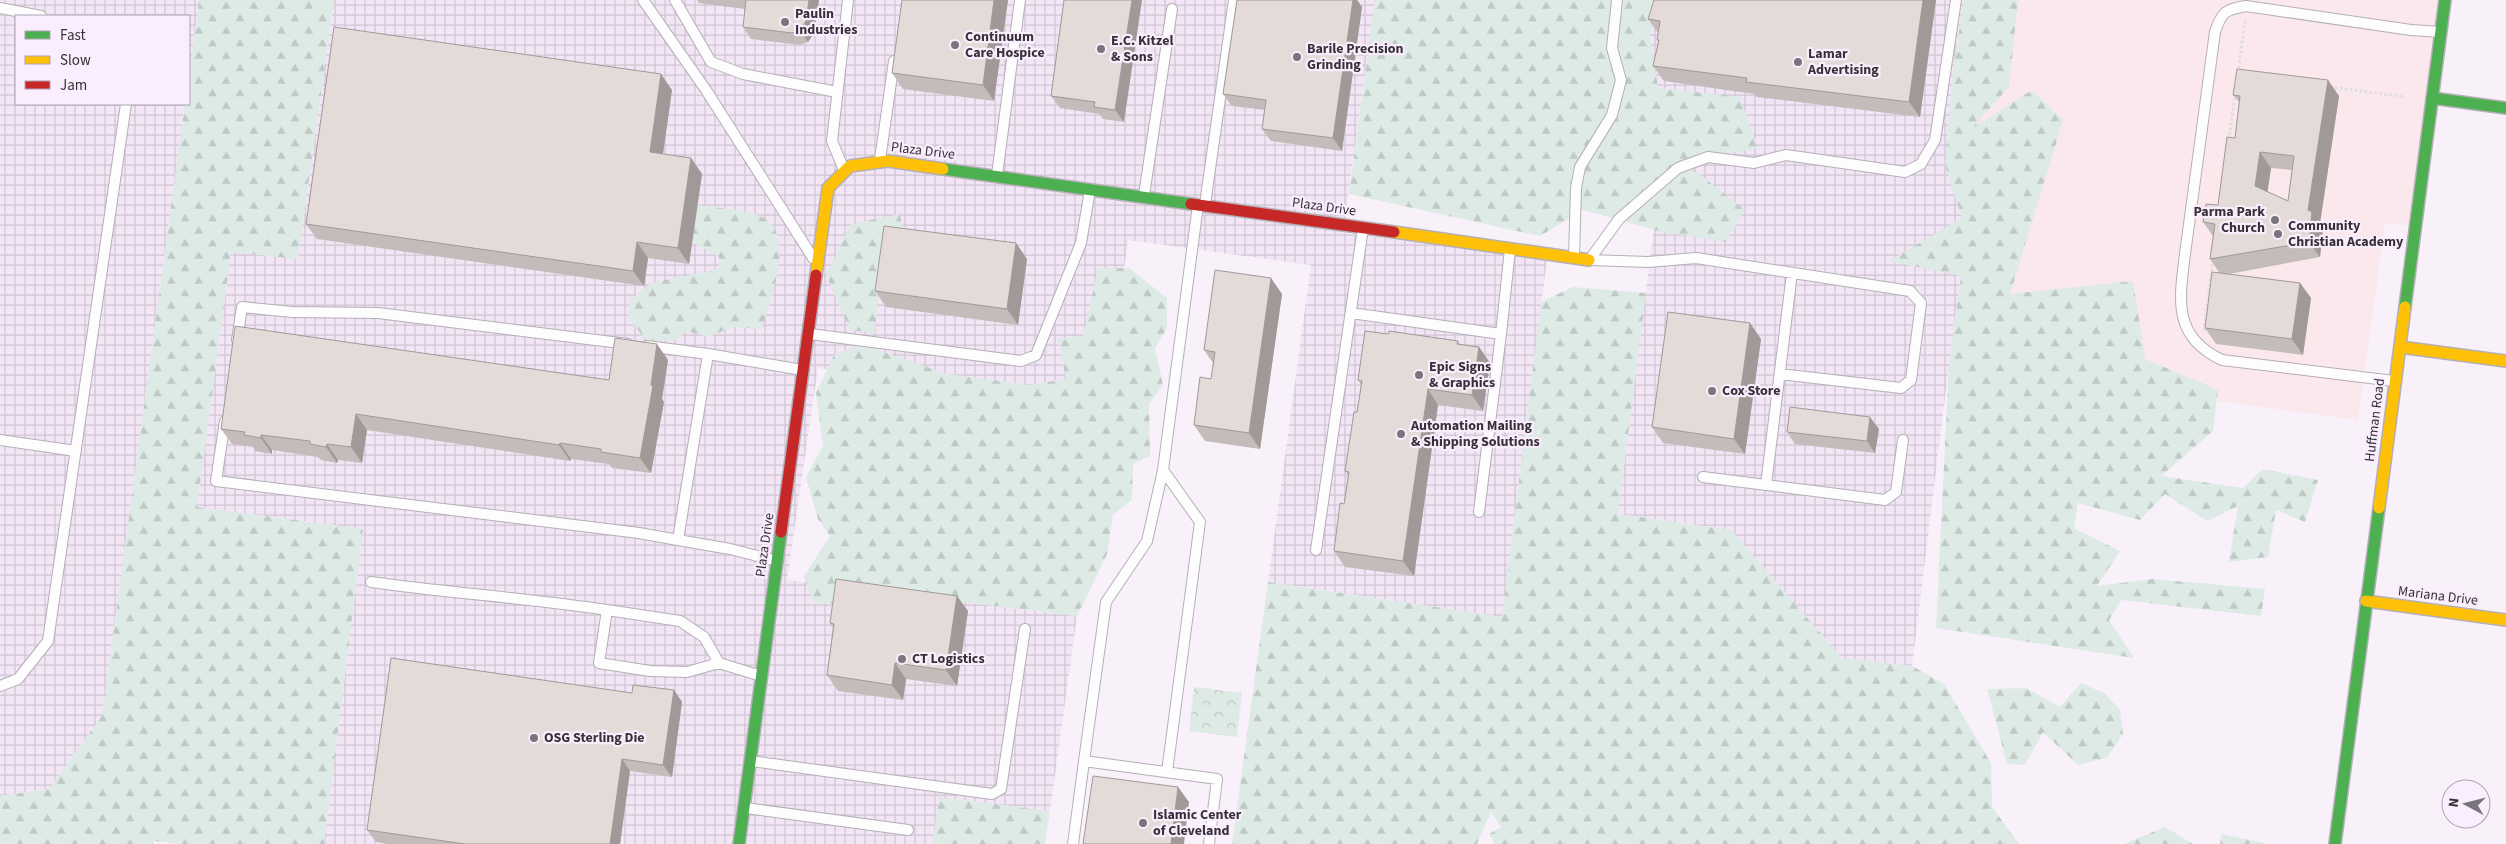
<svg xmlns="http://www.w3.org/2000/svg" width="2506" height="844" font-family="'Source Sans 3',sans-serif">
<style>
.industrial{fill:url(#industrial-grid)}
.education{fill:#fae8ec}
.forest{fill:url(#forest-firs)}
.park{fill:url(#park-crowns)}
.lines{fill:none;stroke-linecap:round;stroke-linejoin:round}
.lane-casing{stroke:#b4afb6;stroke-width:12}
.fast-casing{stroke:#b4afb6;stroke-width:14}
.slow-casing{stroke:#b4afb6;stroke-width:14}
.jam-casing{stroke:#b4afb6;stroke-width:14}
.path{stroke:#dfdde0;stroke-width:3;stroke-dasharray:2.5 2.5;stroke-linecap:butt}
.lane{stroke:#fefdfe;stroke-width:10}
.fast{stroke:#4caf50;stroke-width:11}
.slow{stroke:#ffc107;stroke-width:11}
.jam{stroke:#c62828;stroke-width:11}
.wall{fill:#c4bcbb;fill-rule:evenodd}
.shaded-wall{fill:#a09998}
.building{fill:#e4dbd9;stroke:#a09998;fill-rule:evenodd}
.poi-dot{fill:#7a747c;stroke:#faedfe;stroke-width:2}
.labels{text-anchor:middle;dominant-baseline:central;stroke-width:4.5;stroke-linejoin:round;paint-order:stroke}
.poi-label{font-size:14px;font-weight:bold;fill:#363138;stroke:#faedfe;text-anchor:start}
.street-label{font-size:14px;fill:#363138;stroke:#faedfe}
</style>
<defs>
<pattern id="industrial-grid" width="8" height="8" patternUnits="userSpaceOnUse" patternTransform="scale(1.25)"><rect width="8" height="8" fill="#f2e5f5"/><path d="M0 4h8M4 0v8" fill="none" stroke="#d0c5d3"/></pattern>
<pattern id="forest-firs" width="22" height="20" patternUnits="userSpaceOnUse" patternTransform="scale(1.25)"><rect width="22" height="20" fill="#deeae5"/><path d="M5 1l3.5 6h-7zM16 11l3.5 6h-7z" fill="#bfc9c5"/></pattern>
<pattern id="park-crowns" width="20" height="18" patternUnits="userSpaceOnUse" patternTransform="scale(1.25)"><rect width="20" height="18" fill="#deeae5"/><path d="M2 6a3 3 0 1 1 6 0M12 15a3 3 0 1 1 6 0" fill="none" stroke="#bfc9c5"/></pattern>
</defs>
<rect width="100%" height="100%" fill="#f8f1fa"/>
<path class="industrial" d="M0 0H199L189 77V16H16V104H185L102 716 49 789 0 796Z
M334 0H1375L1343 233 1547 259 1502 617 1268 582 1311 265 1128 240 1106 403 818 368 787 580 1077 616 1050 811 939 797 933 844H324L363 529 197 507 231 251 298 259Z
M1588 0H1998L1949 365 1912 666 1842 658 1731 530 1618 514 1662 163Z"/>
<path class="education" d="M1998 0H2445L2415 226 2385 223 2358 420 1949 365Z"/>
<path class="forest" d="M199 0H334L298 259 231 252 197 507 363 529 324 844H181L154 841V844H0V796L49 789 102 716 185 104H189V77Z
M1375 0H1661L1650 36 1658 88 1740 97 1758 148 1684 162 1745 210 1726 242 1663 232 1583 210 1540 236 1349 194Z
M1964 0H2018L2009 87 1970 130 2032 90 2063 120 2010 294 2133 281 2145 359 2218 390 2213 431 2161 476 2243 488 2263 469 2318 480 2305 522 2276 510 2268 557 2229 562 2238 506 2207 521 2165 494 2140 520 2078 503 2074 528 2120 551 2097 586 2152 579 2265 589 2261 616 2121 600 2109 620 2134 658 1936 628 1949 365 1961 276 1889 261 1962 218 1945 165 1953 71Z
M692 204C707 207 748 210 760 216 799 233 769 300 762 329L732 327 709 337 686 331 677 340 648 342 628 318 630 300 651 283 719 269V257L687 240Z
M900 214 906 253 881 263 875 333 850 330 826 275 851 224Z
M1098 268H1129L1167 298V328L1155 348 1163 385 1149 404 1150 456 1133 464 1132 500 1113 515 1107 554 1077 616 866 590 848 603 814 604 804 576 830 536 818 519 806 477 823 446 816 393 834 355 861 344 947 374 1029 385 1066 379 1058 339 1083 336Z
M1573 287 1646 293 1618 514 1731 530 1842 658 1912 666 1944 684 1991 763 1992 807 2019 844H1495L1489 834 1501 827 1491 812 1477 844H1232L1268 582 1502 617 1541 302Z
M2081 683 2104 693 2120 710 2123 734 2107 758 2078 765 2043 732 2025 765 2007 764 1987 689 2026 688 2060 707Z
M939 797 1050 811 1045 844H933Z
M2165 827 2193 844H2124Z
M2222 834 2264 843V844H2220Z"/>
<path class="park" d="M1194 687 1242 693 1237 737 1189 731Z"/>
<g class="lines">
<g class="lane-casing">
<path id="lane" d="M643 0 706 90 813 258
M675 0 711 62 743 74 837 92
M0 8 41 16
M880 160 894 61
M844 170 832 141 848 0
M997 175 1020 0
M1144 195 1172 9
M1205 204 1234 0
M1574 257 1576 188 1580 167 1612 115 1621 80 1612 48 1617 0
M1590 259 1619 219 1678 168 1708 157 1754 163 1786 155 1905 172 1921 164 1935 140 1956 0
M1590 260 1648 262 1696 258 1910 291 1921 303 1911 380 1901 388 1780 374
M1351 313 1501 334 1479 512
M810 334 1021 361 1036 355 1081 243 1090 190
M1501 334 1510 249
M237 340 242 307 292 312 378 313 628 344
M647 346 708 354
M2394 381 2222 360C2173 337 2179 301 2185 254L2215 32C2222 11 2225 10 2246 6L2411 30 2440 32
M225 421 216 481 639 533 678 540
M0 440 76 451
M1163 470 1200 522 1167 772
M1703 477 1885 500 1896 492 1903 440
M1766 485 1792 273
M1316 550 1363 228
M777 561 730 549 678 540 708 354 802 370
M371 582C449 593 528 598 607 610L599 663 650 671 687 672 719 663 761 676
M607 610 680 621 704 637 719 663
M0 686 18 679 48 641 126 104
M751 761 992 794 1001 789 1025 629
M1084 761 1106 602 1147 541 1163 470 1198 205
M746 808 908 830
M1073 844 1084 761 1217 779 1209 844"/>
</g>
<g class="fast-casing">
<path id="fast" d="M2432 98 2506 108
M943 169 1191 204
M2405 307 2445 0
M739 844 781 532
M2335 844 2379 508"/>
</g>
<g class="slow-casing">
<path id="slow" d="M1394 232 1589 260
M816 275 828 188 850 166 888 161 943 169
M2400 347 2506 361
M2379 508 2405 307
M2366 601 2506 620"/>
</g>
<g class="jam-casing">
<path id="jam" d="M1191 204 1394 232
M781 532 816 275"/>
</g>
<path class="path" d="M2238 73 2245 20
M2330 87 2405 97
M2229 140 2235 94
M2204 331 2213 260"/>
<use href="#lane" class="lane"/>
<use href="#fast" class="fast"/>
<use href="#slow" class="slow"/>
<use href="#jam" class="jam"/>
</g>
<path class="wall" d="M697 0H819L814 33 808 42 800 45 751 39 743 27 745 9 699 3Z
M1008 0 994 101 903 89 892 73Z
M1064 0 1124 122 1103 119 1099 114 1060 108 1051 96Z
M1237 0H1357L1362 7 1342 151 1271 141 1262 129 1265 110 1232 106 1223 94Z
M1936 0 1920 117 1757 97 1754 94 1664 81 1653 66 1658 42 1657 40 1658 33 1648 19Z
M672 90 663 154 691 158 702 174 689 264 648 258 644 286 317 239 306 224Z
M2233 95 2339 96 2320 223 2323 228 2320 257 2229 274 2300 283 2311 298 2303 355 2216 344 2205 328 2219 272 2210 259 2213 236 2203 222 2218 205 2235 138 2239 102ZM2271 168 2292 170 2288 201 2267 192Z
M1016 243 1027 259 1018 325 886 307 875 291Z
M1282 294 1260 449 1205 441 1194 425 1211 379 1213 363 1204 350Z
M1388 334 1458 341 1460 344 1479 347 1490 363 1483 411 1438 405 1414 576 1345 567 1334 551 1344 504 1348 475 1345 471 1357 412 1361 385 1358 380Z
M1761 339 1745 454 1663 443 1652 427Z
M668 360 662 399 664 402 651 473 612 468 609 464 571 459 570 461 367 430 362 463 338 460 337 463 321 460 318 457 272 450V454L255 451 253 447 232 444 221 429 609 380Z
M1879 429 1875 453 1795 444 1787 432Z
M957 596 968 611 957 686 906 679 903 700 838 691 827 675 833 628 830 623Z
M674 690 682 702 672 777 630 771 620 844H388L376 842 367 830 632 693Z"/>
<path class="shaded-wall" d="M809 0H819L814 33 808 42 800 30Z
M994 0H1008L994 101 983 85Z
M1132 0H1142L1124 122 1115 110Z
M1353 0H1357L1362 7 1342 151 1333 138Z
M1923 0H1936L1920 117 1909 102Z
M661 74 672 90 661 168 650 152Z
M2328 80 2339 96 2320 223 2323 228 2320 257 2309 242 2308 210Z
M2260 152 2271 168 2266 202 2255 186Z
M691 158 702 174 689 264 678 248Z
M637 242 648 258 644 286 633 271Z
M1016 243 1027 259 1018 325 1007 309Z
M1271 278 1282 294 1260 449 1249 433Z
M2300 283 2311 298 2303 355 2292 339Z
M1750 323 1761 339 1745 454 1734 439Z
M657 344 668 360 662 399 664 402 651 473 640 458Z
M1479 347 1490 363 1483 411 1472 395Z
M1428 389 1438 405 1414 576 1403 561Z
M356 414 367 430 362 463 351 447Z
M1870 417 1879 429 1875 453 1867 441Z
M261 435 272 450V454L261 438Z
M560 443 571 459 570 461 559 445Z
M327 444 338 460 337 463 326 447Z
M957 596 968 611 957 686 946 670Z
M895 663 906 679 903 700 892 685Z
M674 690 682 702 672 777 663 765Z
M622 759 630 771 620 844H610Z
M1178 787 1189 802 1184 844H1171Z"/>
<path class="building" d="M746 0H809L806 21 800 30 792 33 743 27Z
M902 0H994L983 85 892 73Z
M1064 0H1132L1115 110 1094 107 1095 102 1051 96Z
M1237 0H1353L1333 138 1262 129 1266 100 1223 94Z
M1654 0H1923L1909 102 1746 82 1747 78 1653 66 1659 40H1657L1660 21 1648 19Z
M334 27 661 74 650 152 691 158 678 248 637 242 633 271 306 224Z
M2237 69 2328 80 2308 210 2312 212 2309 242 2210 259 2215 224 2203 222 2206 204 2218 205 2227 137 2235 138 2240 96 2233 95ZM2260 152 2294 156 2288 201 2255 186Z
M884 226 1016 243 1007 309 875 291Z
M1215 270 1271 278 1249 433 1194 425 1200 377 1211 379 1215 352 1204 350Z
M2212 272 2300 283 2292 339 2205 328Z
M1668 312 1750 323 1734 439 1652 427Z
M235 326 609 380 615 338 657 344 651 385 653 386 640 458 601 452V449L560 443 559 445 356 414 351 447 327 444 326 447 310 444V441L261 435V438L244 435 245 432 221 429Z
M1365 331 1388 334 1389 331 1458 341 1457 344 1479 347 1472 395 1428 389 1403 561 1334 551 1340 503 1344 504 1349 472 1345 471 1354 412H1357L1362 381 1358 380Z
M1790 407 1870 417 1867 441 1787 432Z
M836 579 957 596 946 670 895 663 892 685 827 675 834 624 830 623Z
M391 658 632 693 633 685 674 690 663 765 622 759 610 844H465L367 830Z
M1093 776 1178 787 1171 844H1083Z"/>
<g class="poi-dot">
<circle cx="785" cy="22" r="5"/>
<circle cx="955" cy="45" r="5"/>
<circle cx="1101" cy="49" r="5"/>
<circle cx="1297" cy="57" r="5"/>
<circle cx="1798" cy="62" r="5"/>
<circle cx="2275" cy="220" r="5"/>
<circle cx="2278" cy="234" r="5"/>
<circle cx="1419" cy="375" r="5"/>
<circle cx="1712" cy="391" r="5"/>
<circle cx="1401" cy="434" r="5"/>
<circle cx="902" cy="659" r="5"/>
<circle cx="534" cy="738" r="5"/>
<circle cx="1143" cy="823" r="5"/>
</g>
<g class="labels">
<g class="poi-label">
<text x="795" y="14">Paulin<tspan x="795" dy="16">Industries</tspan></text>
<text x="965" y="37">Continuum<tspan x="965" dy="16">Care Hospice</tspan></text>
<text x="1111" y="41">E.C. Kitzel<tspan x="1111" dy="16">&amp; Sons</tspan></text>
<text x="1307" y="49">Barile Precision<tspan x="1307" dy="16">Grinding</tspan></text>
<text x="1808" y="54">Lamar<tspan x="1808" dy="16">Advertising</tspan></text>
<text x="2265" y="212" text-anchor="end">Parma Park<tspan x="2265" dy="16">Church</tspan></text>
<text x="2288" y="226">Community<tspan x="2288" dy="16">Christian Academy</tspan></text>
<text x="1429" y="367">Epic Signs<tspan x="1429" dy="16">&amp; Graphics</tspan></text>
<text x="1722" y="391">Cox Store</text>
<text x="1411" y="426">Automation Mailing<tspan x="1411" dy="16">&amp; Shipping Solutions</tspan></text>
<text x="912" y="659">CT Logistics</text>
<text x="544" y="738">OSG Sterling Die</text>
<text x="1153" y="815">Islamic Center<tspan x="1153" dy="16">of Cleveland</tspan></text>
</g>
<g class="street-label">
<text transform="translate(923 151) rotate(7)">Plaza Drive</text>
<text transform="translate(1324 207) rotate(8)">Plaza Drive</text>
<text transform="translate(2375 420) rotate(-83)">Huffman Road</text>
<text transform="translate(765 545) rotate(-82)">Plaza Drive</text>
<text transform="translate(2438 596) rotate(7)">Mariana Drive</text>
</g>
</g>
<rect x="15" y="15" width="175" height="90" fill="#faedfe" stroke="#aca2af"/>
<rect x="25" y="31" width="25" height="8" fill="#4caf50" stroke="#aca2af"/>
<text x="60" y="40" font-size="15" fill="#363138">Fast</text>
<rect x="25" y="56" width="25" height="8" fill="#ffc107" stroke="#aca2af"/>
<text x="60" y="65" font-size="15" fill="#363138">Slow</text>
<rect x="25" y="81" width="25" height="8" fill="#c62828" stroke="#aca2af"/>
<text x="60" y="90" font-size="15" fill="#363138">Jam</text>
<g transform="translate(2466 804) rotate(277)"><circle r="24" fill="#faedfe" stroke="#aca2af"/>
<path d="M0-4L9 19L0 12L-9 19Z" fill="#7a747c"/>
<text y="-8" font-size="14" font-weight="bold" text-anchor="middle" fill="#363138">N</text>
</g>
</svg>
